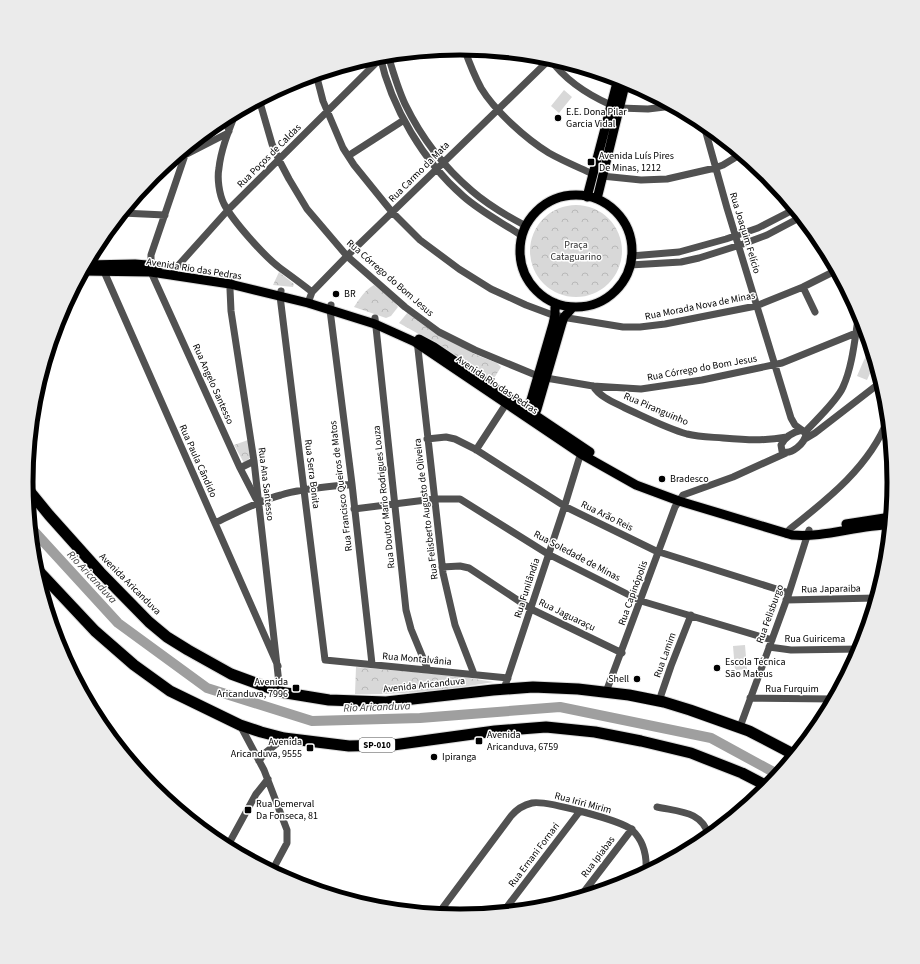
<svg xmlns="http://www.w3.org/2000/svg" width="920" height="964" font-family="'Source Sans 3',sans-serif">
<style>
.forest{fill:url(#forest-crowns)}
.pitch{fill:#d8d8d8}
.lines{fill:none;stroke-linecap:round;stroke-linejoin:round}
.river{stroke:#9f9f9f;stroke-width:10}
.major-casing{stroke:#dbdbdb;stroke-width:11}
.highway-casing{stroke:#dbdbdb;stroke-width:13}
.minor{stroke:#515151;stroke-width:7}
.major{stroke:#000;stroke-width:9}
.highway{stroke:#000;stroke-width:11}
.poi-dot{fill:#000;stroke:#fff;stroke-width:1.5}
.labels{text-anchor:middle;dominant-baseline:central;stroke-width:3;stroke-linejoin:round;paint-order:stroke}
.shield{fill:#fff;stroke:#4c4c4c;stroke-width:1}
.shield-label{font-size:9px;font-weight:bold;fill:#000}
.poi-label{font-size:10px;fill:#000;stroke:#fff;text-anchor:start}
.street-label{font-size:10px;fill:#000;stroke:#fff}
.park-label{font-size:10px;fill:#2f2f2f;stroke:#fff}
.water-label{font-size:11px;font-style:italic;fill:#404040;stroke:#fff}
.rim{fill:none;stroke:#000;stroke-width:5}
</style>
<defs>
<pattern id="forest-crowns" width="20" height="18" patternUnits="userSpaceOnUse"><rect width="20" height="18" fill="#d8d8d8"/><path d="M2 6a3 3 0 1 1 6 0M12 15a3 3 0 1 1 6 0" fill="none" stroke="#b8b8b8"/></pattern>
</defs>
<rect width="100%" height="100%" fill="#fff"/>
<path class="forest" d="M530 251a46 46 0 1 1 92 0a46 46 0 1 1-92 0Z
M279 272 294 284 293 287 273 285Z
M374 285 394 301 398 307 391 316 386 318 354 307C360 298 365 290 374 285Z
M408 312 474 354 497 363 501 367 493 380H489L442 347 399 323Z
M248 440 251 457 244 463 234 445Z
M356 667 457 676 494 682C448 690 402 695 355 694Z"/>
<path class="pitch" d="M564 90 572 97 559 113 551 106Z
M867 353 873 356 875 362 867 380 857 376Z
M745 645 747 669 735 670 733 646Z"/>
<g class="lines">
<path class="river" d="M31 528 118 623 207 688 312 721 420 718 560 707 711 738 779 775"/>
<g class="major-casing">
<path id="major" d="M520 251a56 56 0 1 1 112 0a56 56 0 1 1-112 0Z
M587 197 618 79
M597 199 626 81
M86 265 135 264 159 266
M83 271 151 272 230 284 308 303 375 324 415 342 581 454 636 485 679 501 792 535C825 538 857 525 890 525
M419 339 434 347 590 452
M524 414 531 400 553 324 555 315V303
M533 419 537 409 562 323 564 317 573 307
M846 524 891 517"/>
</g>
<g class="highway-casing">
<path id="highway" d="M27 488 49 515 100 572 149 622 167 637 188 650 231 674 280 692 329 700 386 702 493 690 533 687 578 689 629 695 664 702 690 710 749 731 795 755
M34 566 95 631 134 665 170 691 240 725 261 732 284 738 349 746 393 745 495 731 546 727 595 732 641 741 691 753 742 773 769 787"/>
</g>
<path class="minor" d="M464 48C469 62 474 75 481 88 495 111 526 139 549 153 563 161 578 167 593 174
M388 55C393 72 398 89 405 104 421 137 445 168 472 191 488 205 507 216 526 226
M380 56C391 107 424 162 463 196 481 212 503 223 522 236
M549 58C565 80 586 94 611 105
M316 74 323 101 343 148 354 165 392 212 420 240 459 269 491 289 526 305 550 314 568 318 623 327H640L665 324 756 306 803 287 837 270
M259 99 272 144 279 160 289 179 307 209 347 256 405 307 439 332 475 350 538 376
M620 108 648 109 673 106
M236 112C229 130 221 149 219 168 217 178 219 194 224 204 233 221 264 256 280 268 291 276 302 284 312 292
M225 118 229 131
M703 122 727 208 791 418 795 425 802 430
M186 148 185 155 151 255V272L240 468 256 499
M185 155 228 133
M348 156 404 120
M602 176 641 180 667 179 715 168 723 165 741 154
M122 213 165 215
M631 256 679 252 726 239 758 228 795 209
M630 265 681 262 699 258 743 244 767 235 801 217
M102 267 278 666
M173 274 175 269 228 210 383 56
M231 279 230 289 231 311 254 461 280 692
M803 287 815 312
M281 291 280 296 325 660 508 678
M308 303 312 292 347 256 550 59
M331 305 330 310 352 484 372 664
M375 318 406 610 411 629 428 670
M417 340 443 573 455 625 474 674
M546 378 593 386 641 389 702 380 782 363 856 333
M593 386C600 397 613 402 625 408 645 417 666 428 687 434 699 437 711 437 723 438 747 440 764 441 787 437
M802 430 806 434C805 443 791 456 782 451L781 445C785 437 793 432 802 430Z
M805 432C816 420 837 401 843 387 853 365 855 336 859 313
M427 439 446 437 455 439 475 449 566 507 656 551 789 593
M805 439 815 433 881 382
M476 450 506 404
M240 468 254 461
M354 509 434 499H460L548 554 641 601 772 640
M215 523C236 513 258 501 281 495 303 488 328 487 352 484
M786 534 790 529C828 499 870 466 888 419
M442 567 460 566 469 568 531 609 622 653
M786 600 876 598
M769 647 791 650 860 649
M504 689 564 508 579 459 583 450
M606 692 675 507 683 495 733 477 786 453
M750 698 834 699
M659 701 671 666 691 615
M240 725 264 770 287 830V843L272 871
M740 727 789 593 809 530
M259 761 265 753 284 738
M657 807C680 812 702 811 709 836
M227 847 256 794 268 779
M580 897 632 829
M503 912 580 811
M438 914 511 816C517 809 523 805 532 803 545 800 623 821 632 830 644 841 647 857 646 872"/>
<use href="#major" class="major"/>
<use href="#highway" class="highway"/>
</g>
<g class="poi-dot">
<circle cx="558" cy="118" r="4"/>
<rect x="587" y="158" width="8" height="8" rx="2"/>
<circle cx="336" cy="294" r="4"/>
<circle cx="662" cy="479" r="4"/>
<circle cx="717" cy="668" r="4"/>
<circle cx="637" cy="679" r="4"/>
<rect x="292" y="684" width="8" height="8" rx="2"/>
<rect x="475" y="737" width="8" height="8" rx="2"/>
<rect x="306" y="744" width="8" height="8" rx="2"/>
<circle cx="434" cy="757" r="4"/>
<rect x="244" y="806" width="8" height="8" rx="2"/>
</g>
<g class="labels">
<rect class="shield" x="359" y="738" width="36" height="14" rx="3"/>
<g class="shield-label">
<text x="377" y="745">SP-010</text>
</g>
<g class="poi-label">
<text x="566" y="112">E.E. Dona Pilar<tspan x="566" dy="12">Garcia Vidal</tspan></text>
<text x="599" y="156">Avenida Luís Pires<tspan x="599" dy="12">De Minas, 1212</tspan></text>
<text x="344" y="294">BR</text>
<text x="670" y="479">Bradesco</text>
<text x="725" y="662">Escola Técnica<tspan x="725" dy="12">São Mateus</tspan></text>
<text x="629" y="679" text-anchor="end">Shell</text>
<text x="288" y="682" text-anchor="end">Avenida<tspan x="288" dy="12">Aricanduva, 7996</tspan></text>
<text x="487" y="735">Avenida<tspan x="487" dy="12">Aricanduva, 6759</tspan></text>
<text x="302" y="742" text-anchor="end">Avenida<tspan x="302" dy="12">Aricanduva, 9555</tspan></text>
<text x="442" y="757">Ipiranga</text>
<text x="256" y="804">Rua Demerval<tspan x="256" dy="12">Da Fonseca, 81</tspan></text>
</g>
<g class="street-label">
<text transform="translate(269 156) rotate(-45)">Rua Poços de Caldas</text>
<text transform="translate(419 172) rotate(-45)">Rua Carmo da Mata</text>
<text transform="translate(745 233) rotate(73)">Rua Joaquim Felício</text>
<text transform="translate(194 269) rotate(9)">Avenida Rio das Pedras</text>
<text transform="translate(390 278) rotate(41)">Rua Córrego do Bom Jesus</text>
<text transform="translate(700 306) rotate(-11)">Rua Morada Nova de Minas</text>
<text transform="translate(702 368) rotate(-10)">Rua Córrego do Bom Jesus</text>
<text transform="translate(213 384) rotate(66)">Rua Angelo Santesso</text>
<text transform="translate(497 385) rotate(34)">Avenida Rio das Pedras</text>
<text transform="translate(656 409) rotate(23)">Rua Piranguinho</text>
<text transform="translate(198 461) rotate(66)">Rua Paula Cândido</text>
<text transform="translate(312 474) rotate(83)">Rua Serra Bonita</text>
<text transform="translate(266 484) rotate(83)">Rua Ana Santesso</text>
<text transform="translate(341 486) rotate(-97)">Rua Francisco Queiros de Matos</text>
<text transform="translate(384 497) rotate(-96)">Rua Doutor Mario Rodrigues Louza</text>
<text transform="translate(426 509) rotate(-97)">Rua Felisberto Augusto de Oliveira</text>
<text transform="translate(607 516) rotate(26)">Rua Arão Reis</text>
<text transform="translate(577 556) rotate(28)">Rua Soledade de Minas</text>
<text transform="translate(130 584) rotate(45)">Avenida Aricanduva</text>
<text transform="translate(527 588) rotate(-72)">Rua Funilândia</text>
<text transform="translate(831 589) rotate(-1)">Rua Japaraiba</text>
<text transform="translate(633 593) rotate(-70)">Rua Capinópolis</text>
<text transform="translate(770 614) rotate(-70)">Rua Felisburgo</text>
<text transform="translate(567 615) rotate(26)">Rua Jaguaraçu</text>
<text x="815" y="639">Rua Guiricema</text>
<text transform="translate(665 655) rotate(-70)">Rua Lamim</text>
<text transform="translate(417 659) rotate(5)">Rua Montalvânia</text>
<text transform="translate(424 685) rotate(-6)">Avenida Aricanduva</text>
<text x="792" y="689">Rua Furquim</text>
<text transform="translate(583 803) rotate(15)">Rua Iriri Mirim</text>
<text transform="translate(534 855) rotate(-53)">Rua Ernani Fornari</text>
<text transform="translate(598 857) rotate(-53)">Rua Ipiabas</text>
</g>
<g class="park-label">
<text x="576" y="245">Praça<tspan x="576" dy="12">Cataguarino</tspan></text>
</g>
<g class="water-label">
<text transform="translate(92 577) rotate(47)">Rio Aricanduva</text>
<text transform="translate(377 707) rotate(-2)">Rio Aricanduva</text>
</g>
</g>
<path d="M0 0H920V964H0ZM33 482a427 427 0 1 1 854 0a427 427 0 1 1-854 0Z" fill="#ebebeb" fill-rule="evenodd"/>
<path class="rim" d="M33 482a427 427 0 1 1 854 0a427 427 0 1 1-854 0Z"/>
</svg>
